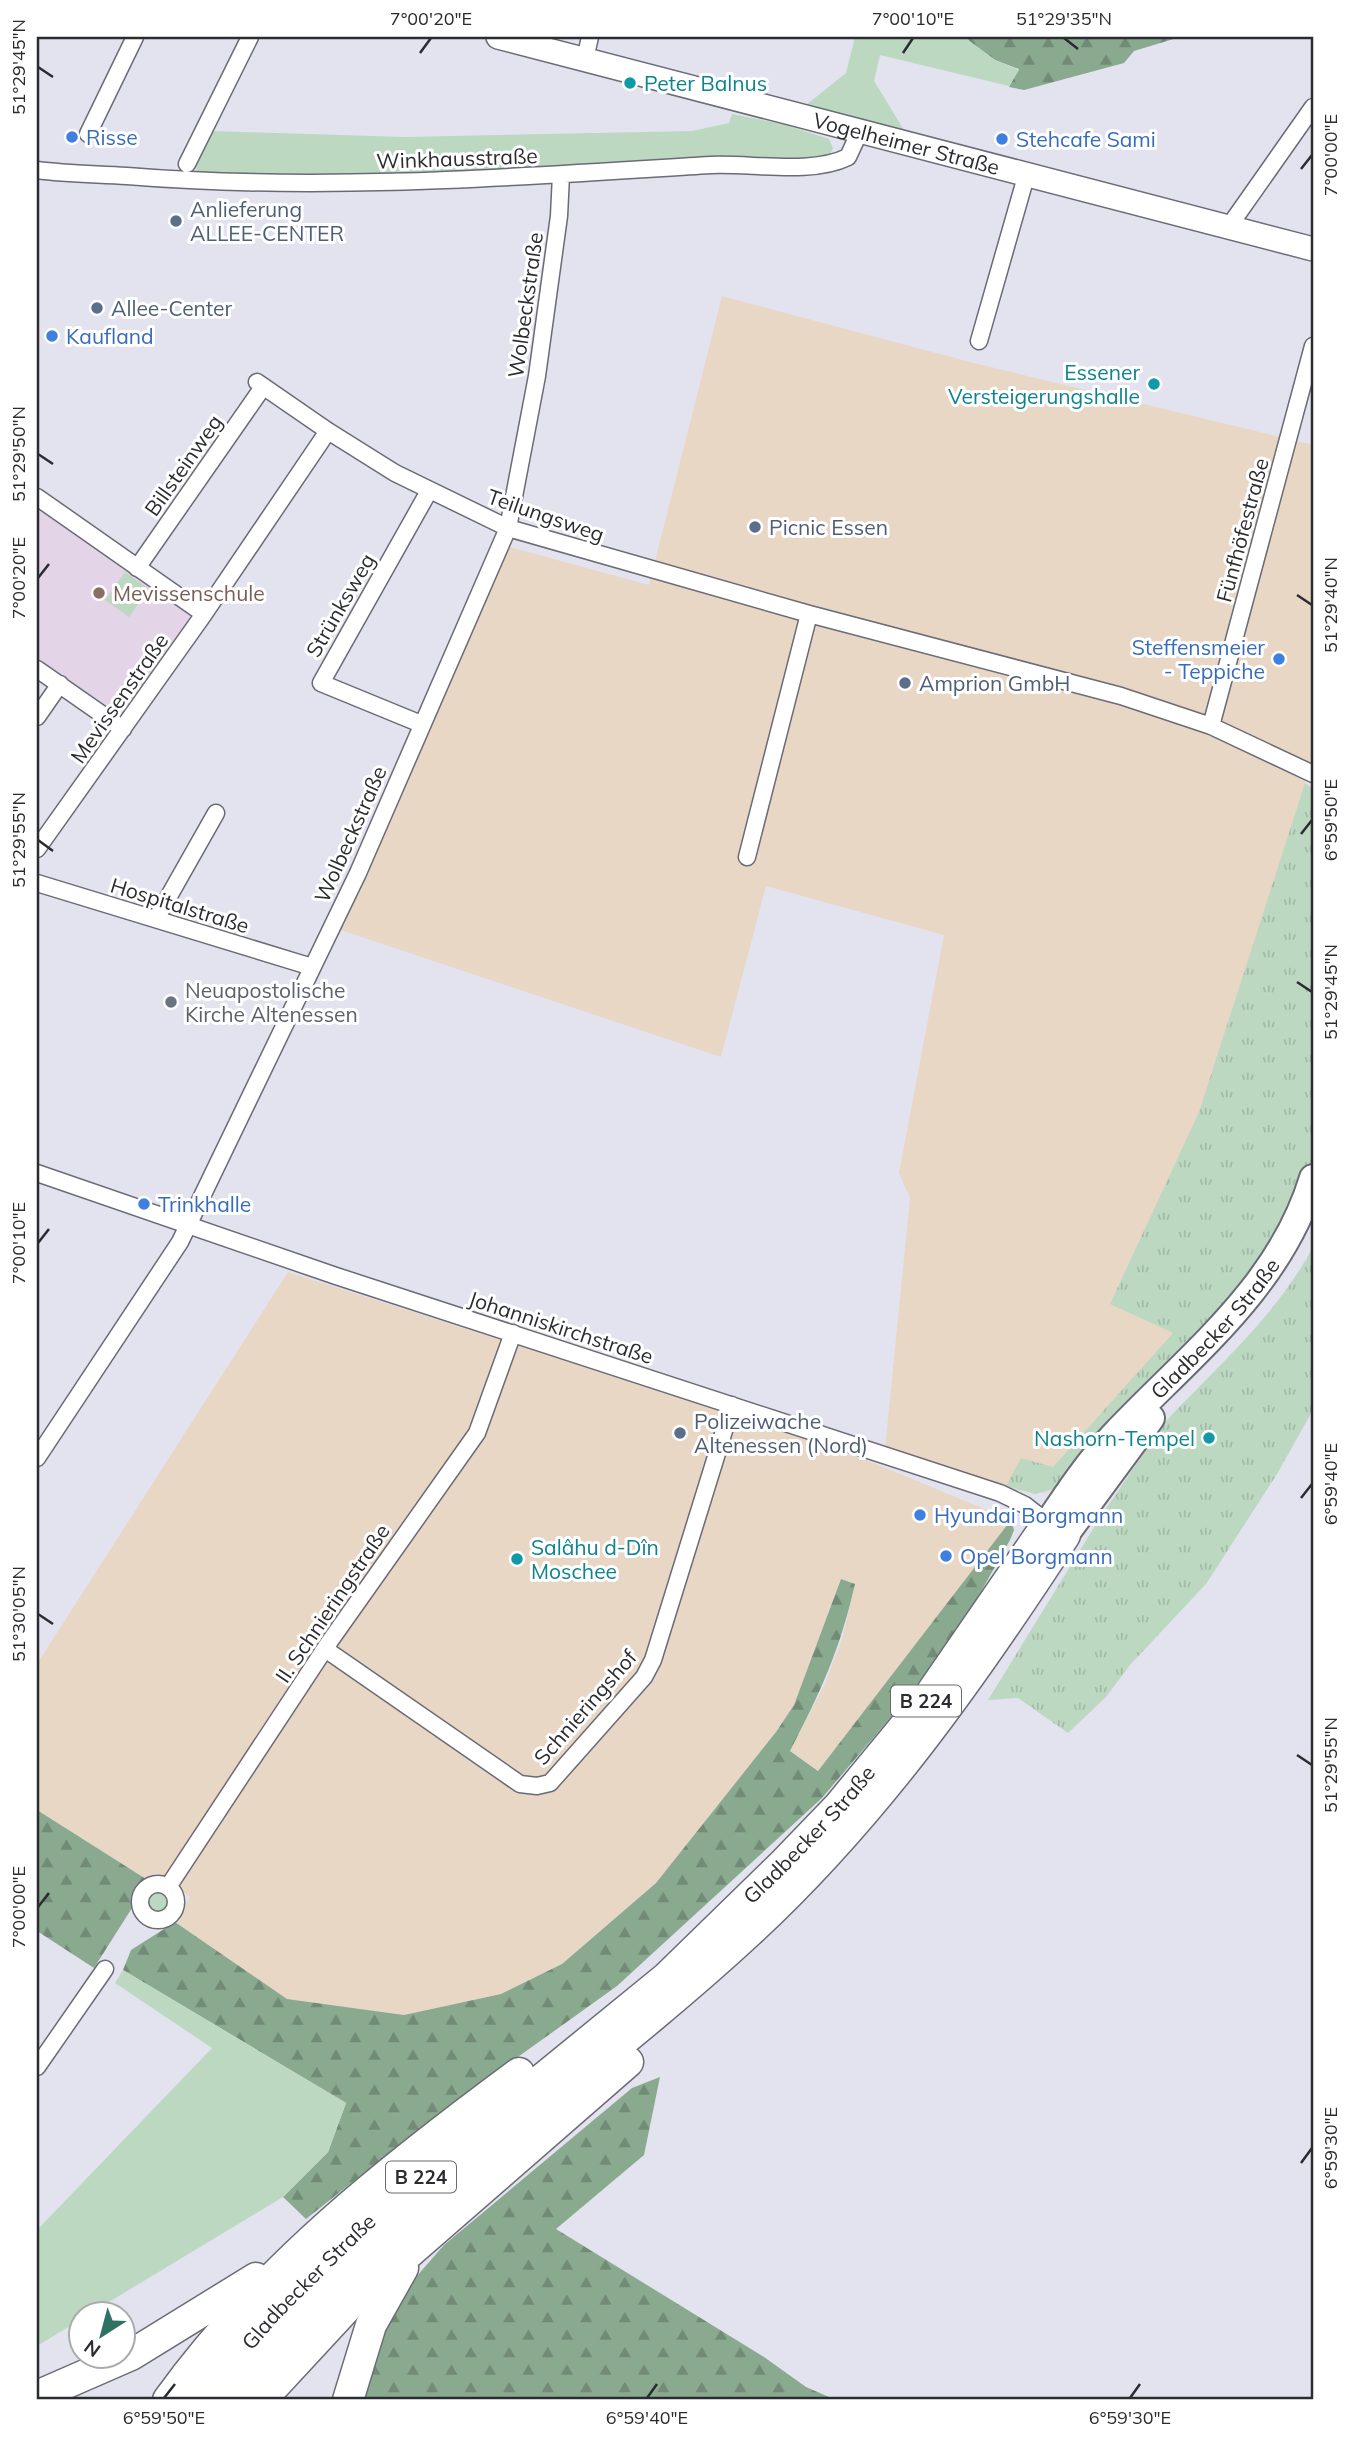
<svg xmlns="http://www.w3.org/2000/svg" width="1350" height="2437" font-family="Mulish,sans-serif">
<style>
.industrial{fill:#e9d7c6}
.education{fill:#e3d4e7}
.grass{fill:url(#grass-tufts)}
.forest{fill:url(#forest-firs)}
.green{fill:#bcd8c1}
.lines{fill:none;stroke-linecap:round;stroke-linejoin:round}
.street-casing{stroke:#6a6b75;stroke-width:19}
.secondary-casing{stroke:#6a6b75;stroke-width:26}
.primary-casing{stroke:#6a6b75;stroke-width:30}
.highway-casing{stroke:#6a6b75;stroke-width:33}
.street{stroke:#fff;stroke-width:16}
.secondary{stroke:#fff;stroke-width:23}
.primary{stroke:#fff;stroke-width:26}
.highway{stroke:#fff;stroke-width:30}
.ticks{fill:none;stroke:#2b2c30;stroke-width:2.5}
.culture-dot{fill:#0f9aa8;stroke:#fff;stroke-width:2.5}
.shop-dot{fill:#3f7fe0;stroke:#fff;stroke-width:2.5}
.service-dot{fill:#5c6f8a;stroke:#fff;stroke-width:2.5}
.education-dot{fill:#8d6e63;stroke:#fff;stroke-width:2.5}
.worship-dot{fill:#6b7280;stroke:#fff;stroke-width:2.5}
.labels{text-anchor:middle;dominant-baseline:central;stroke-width:6;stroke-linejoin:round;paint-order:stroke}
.shield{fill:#fff;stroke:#6b6b6e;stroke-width:2}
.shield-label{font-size:19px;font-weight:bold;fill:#2b2c30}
.culture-label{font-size:21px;fill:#0d838f;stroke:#fff;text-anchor:start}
.shop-label{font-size:21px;fill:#366cbe;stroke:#fff;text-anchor:start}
.street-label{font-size:21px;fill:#2b2c30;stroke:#fff}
.service-label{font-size:21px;fill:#4e5e75;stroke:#fff;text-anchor:start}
.education-label{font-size:21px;fill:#785e54;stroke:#fff;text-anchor:start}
.worship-label{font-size:21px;fill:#5b616d;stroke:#fff;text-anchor:start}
.neatline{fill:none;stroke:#2b2c30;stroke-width:2.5}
.ticks-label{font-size:18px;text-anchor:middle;fill:#2b2c30}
</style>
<defs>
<pattern id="grass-tufts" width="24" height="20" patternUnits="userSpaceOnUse" patternTransform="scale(1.75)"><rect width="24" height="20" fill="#bcd8c1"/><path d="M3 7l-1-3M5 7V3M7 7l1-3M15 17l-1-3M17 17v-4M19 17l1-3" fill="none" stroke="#a2baa6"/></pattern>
<pattern id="forest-firs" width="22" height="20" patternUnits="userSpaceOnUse" patternTransform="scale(1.75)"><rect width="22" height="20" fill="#8aaa90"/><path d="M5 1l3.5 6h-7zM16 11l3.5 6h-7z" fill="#718b76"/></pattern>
</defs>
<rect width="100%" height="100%" fill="#e2e3ef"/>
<path class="industrial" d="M722 296 970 362 1313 445V765L1305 782 1313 789V1154L1053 1490 1044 1493 1021 1491 885 1449 910 1198 899 1173 944 935 766 886 721 1057 338 929 510 547 649 585Z
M288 1272 729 1413 869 1461 1011 1520 819 1771 790 1751 825 1684 843 1636 855 1584 841 1579 794 1705 776 1732 656 1883 562 1964 501 1994 404 2015 287 1999 175 1922 190 1897 156 1873 146 1879 37 1810V1664Z"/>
<path class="education" d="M37 507 193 614 117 720 37 664Z"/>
<path class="grass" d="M1305 783 1313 790V1154L1305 1183 1272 1254 1059 1487 1035 1494 1006 1486 1021 1458 1053 1467 1173 1333 1110 1304 1199 1112Z
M1313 1247V1410L1277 1474 1206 1584 1130 1665 1106 1697 1068 1733 1018 1698 988 1700 1101 1516 1165 1422C1218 1366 1276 1316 1313 1247Z
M149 1902a9 9 0 1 1 18 0a9 9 0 1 1-18 0Z"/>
<path class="forest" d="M964 37H1180L1134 51 1124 63 1024 90 1009 87 1019 69 995 60Z
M1011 1520 1014 1530 1010 1540 960 1629 901 1705 822 1798 617 1986 437 2115 306 2219 283 2197 328 2152 346 2103 123 1970 131 1950 175 1922 287 1999 404 2015 501 1994 562 1964 656 1883 776 1732 794 1705 841 1579 855 1584C840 1650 821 1691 790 1751L818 1771Z
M37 1810 146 1879 133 1894 132 1908 94 1968 37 1931Z
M660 2077 644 2155 556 2229 764 2357 806 2387 836 2400H357L395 2301 444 2245 632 2088Z"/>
<path class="green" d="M855 37H964L995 60 1019 70 1009 86 880 55 874 81 912 143 796 113 846 73Z
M732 114 782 124 829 139 833 148 830 155 823 158 658 167 195 180 197 163 211 131 404 137 692 131 729 123Z
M125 572 149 589 129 617 105 600Z
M123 1970 346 2103 328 2152 283 2197 89 2314H80V2320L37 2346V2230L212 2048 115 1983Z"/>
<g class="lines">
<g class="street-casing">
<path id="street" d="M585 59 590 37
M88 134 135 37
M187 164 250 37
M37 170C67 174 97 174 127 176 322 192 516 177 711 165 751 163 812 175 848 157L860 131
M1230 225 1313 107
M979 341 1027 173
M257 382 328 431 395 473 508 528 809 614 1121 696 1211 726 1313 774
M37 497 204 614
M137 568 263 387
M37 669 123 729
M37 717 60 684
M421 724 321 683 429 491
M1211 726 1313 346
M37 849 204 614 328 431
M747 857 809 614
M37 883 312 967
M156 919 216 813
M37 1173 336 1276 1000 1493 1025 1505 1053 1527
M37 1458 180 1242 358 873 508 528 537 376 559 216 561 175
M325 1649 520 1784 537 1786 550 1783 644 1677 653 1660 732 1405
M140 1902a18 18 0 1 1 36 0a18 18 0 1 1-36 0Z
M168 1887 330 1641 477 1433 513 1333
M37 2067 105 1969"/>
</g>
<g class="secondary-casing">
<g id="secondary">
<path id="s1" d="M498 37 1313 249"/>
</g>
</g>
<g class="primary-casing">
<g id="primary">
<path id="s2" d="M1048 1523C1068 1493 1090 1460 1116 1433 1191 1354 1280 1287 1313 1178"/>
<path d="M1065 1535 1151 1418"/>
</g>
</g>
<g class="highway-casing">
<g id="highway">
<path d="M37 2396 131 2355 256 2278"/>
<path d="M168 2400C263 2268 389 2169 519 2073"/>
<path id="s3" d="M200 2400 272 2315 363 2225 666 1978 785 1862 838 1807 927 1699 1048 1523"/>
<path d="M230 2400C377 2217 577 2091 748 1933 874 1817 972 1678 1065 1535"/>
<path d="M261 2400 349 2305 628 2062"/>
<path d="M348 2400 371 2325 403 2268"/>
</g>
</g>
<use href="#street" class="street"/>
<use href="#secondary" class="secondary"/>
<use href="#primary" class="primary"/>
<use href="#highway" class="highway"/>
</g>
<path class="ticks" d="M1064 38 1078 49M420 53 431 38M903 53 913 38M38 67 53 77M1301 169 1312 155M38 454 53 464M38 578 49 564M1297 595 1312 605M1301 834 1312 820M38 840 53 851M1297 982 1312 992M38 1243 49 1229M1301 1498 1312 1484M38 1614 53 1624M1297 1755 1312 1765M38 1907 49 1893M1301 2163 1312 2148M164 2398 175 2384M647 2398 657 2384M1130 2398 1140 2384"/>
<g class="culture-dot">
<circle cx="630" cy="83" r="7"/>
<circle cx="1154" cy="384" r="7"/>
<circle cx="1209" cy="1438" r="7"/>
<circle cx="517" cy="1559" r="7"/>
</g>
<g class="shop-dot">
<circle cx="72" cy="137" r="7"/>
<circle cx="1002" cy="139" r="7"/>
<circle cx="52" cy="336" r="7"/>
<circle cx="1279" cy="659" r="7"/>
<circle cx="144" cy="1204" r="7"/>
<circle cx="920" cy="1515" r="7"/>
<circle cx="946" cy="1556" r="7"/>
</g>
<g class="service-dot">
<circle cx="176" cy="221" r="7"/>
<circle cx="97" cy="308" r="7"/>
<circle cx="755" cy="527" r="7"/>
<circle cx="905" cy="683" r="7"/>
<circle cx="680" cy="1433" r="7"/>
</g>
<circle class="education-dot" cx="99" cy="593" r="7"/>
<circle class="worship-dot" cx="171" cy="1002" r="7"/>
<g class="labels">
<g class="shield">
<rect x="891" y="1685.5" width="70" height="31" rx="5"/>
<rect x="386" y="2161.5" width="70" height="31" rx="5"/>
</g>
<g class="shield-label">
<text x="926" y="1701">B 224</text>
<text x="421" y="2177">B 224</text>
</g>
<g class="culture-label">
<text x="644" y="83">Peter Balnus</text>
<text x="1140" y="372" text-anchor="end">Essener<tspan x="1140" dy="24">Versteigerungshalle</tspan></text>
<text x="1195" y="1438" text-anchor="end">Nashorn-Tempel</text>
<text x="531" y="1547">Salâhu d-Dîn<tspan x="531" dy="24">Moschee</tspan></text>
</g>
<g class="shop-label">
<text x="86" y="137">Risse</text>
<text x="1016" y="139">Stehcafe Sami</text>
<text x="66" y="336">Kaufland</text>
<text x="1265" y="647" text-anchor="end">Steffensmeier<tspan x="1265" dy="24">- Teppiche</tspan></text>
<text x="158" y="1204">Trinkhalle</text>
<text x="934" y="1515">Hyundai Borgmann</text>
<text x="960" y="1556">Opel Borgmann</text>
</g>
<g class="street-label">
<text stroke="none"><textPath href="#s1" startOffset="422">Vogelheimer Straße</textPath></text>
<text transform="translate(457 158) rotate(-2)">Winkhausstraße</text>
<text transform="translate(525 305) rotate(-82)">Wolbeckstraße</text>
<text transform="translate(183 465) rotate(-55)">Billsteinweg</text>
<text transform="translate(546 515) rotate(19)">Teilungsweg</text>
<text transform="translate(1242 530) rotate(-75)">Fünfhöfestraße</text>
<text transform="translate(340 605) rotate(-60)">Strünksweg</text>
<text transform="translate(119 698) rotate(-55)">Mevissenstraße</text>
<text transform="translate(350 834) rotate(-66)">Wolbeckstraße</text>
<text transform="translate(180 905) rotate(17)">Hospitalstraße</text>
<text transform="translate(561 1327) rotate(18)">Johanniskirchstraße</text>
<text stroke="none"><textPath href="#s2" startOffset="257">Gladbecker Straße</textPath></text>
<text transform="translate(332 1603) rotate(-56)">II. Schnieringstraße</text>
<text transform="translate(585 1707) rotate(-49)">Schnieringshof</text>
<text stroke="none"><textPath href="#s3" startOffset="833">Gladbecker Straße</textPath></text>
<text stroke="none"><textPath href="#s3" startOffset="161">Gladbecker Straße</textPath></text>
</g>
<g class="service-label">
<text x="190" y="209">Anlieferung<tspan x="190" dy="24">ALLEE-CENTER</tspan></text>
<text x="111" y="308">Allee-Center</text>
<text x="769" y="527">Picnic Essen</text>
<text x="919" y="683">Amprion GmbH</text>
<text x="694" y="1421">Polizeiwache<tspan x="694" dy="24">Altenessen (Nord)</tspan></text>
</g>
<g class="education-label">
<text x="113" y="593">Mevissenschule</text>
</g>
<g class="worship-label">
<text x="185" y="990">Neuapostolische<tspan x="185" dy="24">Kirche Altenessen</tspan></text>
</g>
</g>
<rect width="1350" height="2437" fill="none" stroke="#ffffff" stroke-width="77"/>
<g transform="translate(102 2335) rotate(216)"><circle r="33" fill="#ffffff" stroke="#aaabac" stroke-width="2"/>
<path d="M0-5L12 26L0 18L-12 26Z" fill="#2f7263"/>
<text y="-10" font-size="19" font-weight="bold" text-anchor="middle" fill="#2b2c30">N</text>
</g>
<rect x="38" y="38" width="1274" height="2360" class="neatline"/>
<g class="ticks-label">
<text x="431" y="25">7°00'20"E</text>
<text x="913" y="25">7°00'10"E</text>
<text x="1064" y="25">51°29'35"N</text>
<text transform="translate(19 67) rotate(-90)" y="6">51°29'45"N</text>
<text transform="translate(1331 155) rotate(-90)" y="6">7°00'00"E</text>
<text transform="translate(19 454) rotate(-90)" y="6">51°29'50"N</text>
<text transform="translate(19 578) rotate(-90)" y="6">7°00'20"E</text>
<text transform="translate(1331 605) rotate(-90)" y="6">51°29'40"N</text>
<text transform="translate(1331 820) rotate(-90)" y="6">6°59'50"E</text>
<text transform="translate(19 840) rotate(-90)" y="6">51°29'55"N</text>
<text transform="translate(1331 992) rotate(-90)" y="6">51°29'45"N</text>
<text transform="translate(19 1243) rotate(-90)" y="6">7°00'10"E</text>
<text transform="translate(1331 1484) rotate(-90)" y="6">6°59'40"E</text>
<text transform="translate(19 1614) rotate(-90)" y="6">51°30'05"N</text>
<text transform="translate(1331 1765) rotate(-90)" y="6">51°29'55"N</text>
<text transform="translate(19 1907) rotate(-90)" y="6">7°00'00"E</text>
<text transform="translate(1331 2148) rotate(-90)" y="6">6°59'30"E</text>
<text x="164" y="2424">6°59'50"E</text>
<text x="647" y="2424">6°59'40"E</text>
<text x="1130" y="2424">6°59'30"E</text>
</g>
</svg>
